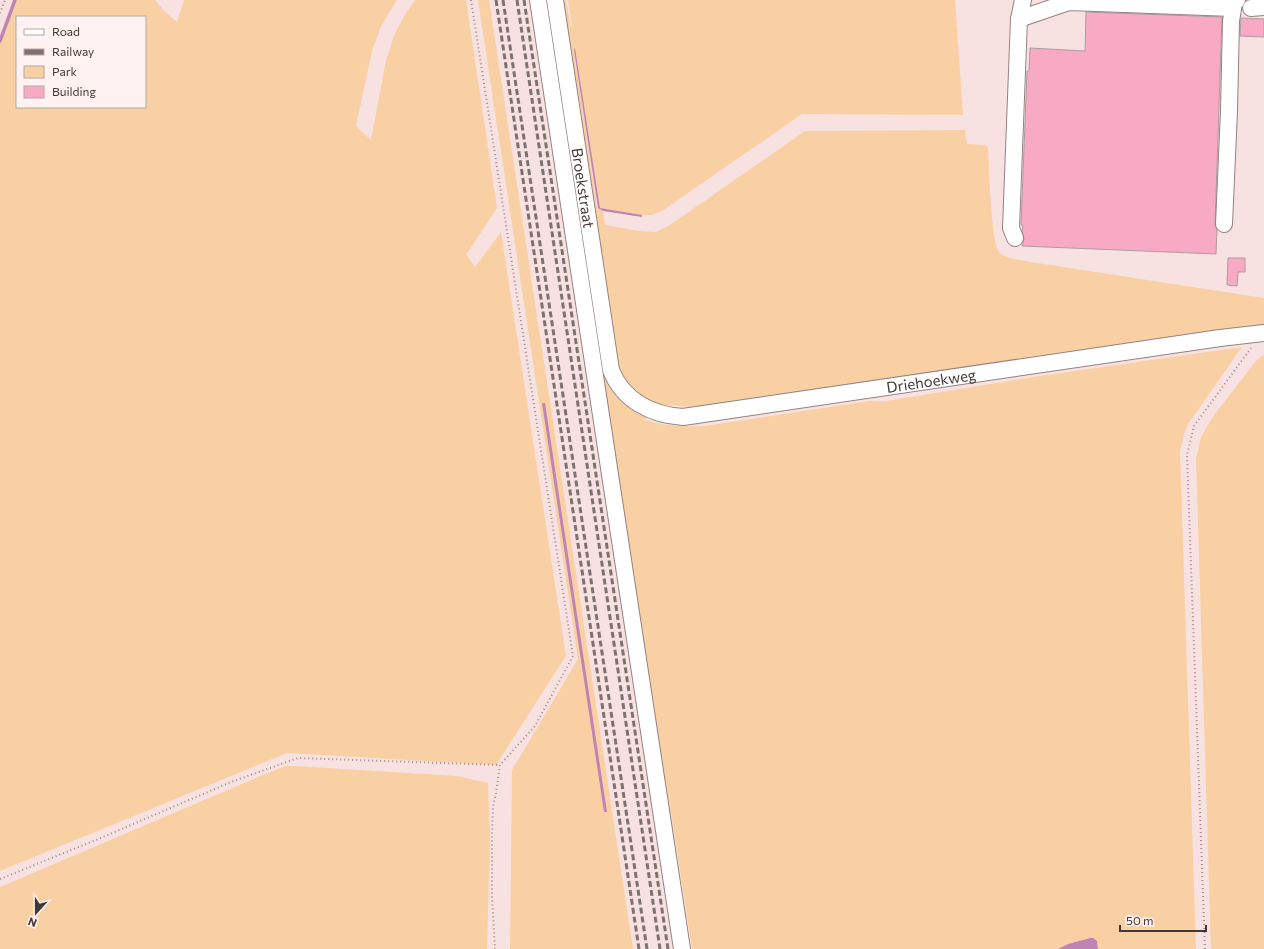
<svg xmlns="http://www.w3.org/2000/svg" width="1264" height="949" font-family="Commissioner,sans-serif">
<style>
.green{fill:#f9d0a3;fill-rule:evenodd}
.water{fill:#c084b4}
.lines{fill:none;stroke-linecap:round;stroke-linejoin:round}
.stream{stroke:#c084b4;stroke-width:3.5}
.building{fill:#f8aac4;stroke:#af9ca2}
.minor-casing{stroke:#958281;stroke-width:18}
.path{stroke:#9b8c8b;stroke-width:2;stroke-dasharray:1 3;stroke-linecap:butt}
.minor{stroke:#fff;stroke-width:16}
.rail{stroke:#7e7271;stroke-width:3;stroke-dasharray:6 3;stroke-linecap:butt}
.labels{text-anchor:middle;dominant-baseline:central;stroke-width:4;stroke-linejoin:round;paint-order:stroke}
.street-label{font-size:15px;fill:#403837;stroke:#fff2f1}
</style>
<rect width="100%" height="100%" fill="#f8e2e1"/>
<path class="green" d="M16 0H155L164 11 177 22 184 0H397L381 26 372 51 356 126 371 140 386 60 395 33 406 13 415 0H466L497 208 468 252 466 254 475 267 501 232 566 656 496 765 287 753 0 871V38ZM17 17H145V107H17Z
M478 0H489L633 949H510L512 770 578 659Z
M530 0H552L607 363 649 413 645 420C664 426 685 427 705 426L870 401H886L1040 376 1242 347 1188 424 1184 434 1180 452 1196 949H1098V944L1090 938 1068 944 1058 949H692L666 779 690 949H675Z
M557 0H566L571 28 572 27 568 0H955L963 115 802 114 662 211 652 215H642L600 208 574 48 597 206 601 210 603 211 605 225 640 231 656 232 670 225 805 131 965 130 967 144 984 145 988 147C989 164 991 242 999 252 1006 259 1021 260 1031 262L1264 298V324L753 403 690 407 670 405 652 408 620 382Z
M1264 354V949H1211L1196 459 1201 437 1214 415 1256 361Z
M286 766H295L457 776 488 783 490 840 487 949H0V887L270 772Z"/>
<path class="water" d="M575 48 600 208 642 215V217L603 211 598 208 574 50Z
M542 403H545L607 812H604Z
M1090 938H1093L1097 941 1098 949H1058L1068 944Z"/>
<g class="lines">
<path class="stream" d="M0 41 15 0"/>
</g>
<path class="building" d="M1086 12 1222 17 1215 224 1217 230 1216 254 1022 246 1024 239 1022 231 1023 225H1021L1027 71H1029L1030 48 1085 51Z
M1241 18 1264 19V37L1240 36Z
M1228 258H1245V272H1238L1237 286 1227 285Z"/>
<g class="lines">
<g class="minor-casing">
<g id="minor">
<path d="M538 0 682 949"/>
<path id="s1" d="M555 0 611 370C623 401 652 415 683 417L1220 338 1264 333"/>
<path d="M1251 8 1264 7"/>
<path d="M1019 19 1023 0"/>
<path d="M1224 224 1229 111 1231 21 1234 3 1237 0"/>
<path d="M1015 238 1011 228 1019 19 1069 2 1233 8"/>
</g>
</g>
<path class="path" d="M471 0 573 656 535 726 500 765 496 793 493 807 492 835V896L495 949
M0 13 5 0
M0 879 96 840 231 782 298 758 500 765
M1205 949 1187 455 1194 426 1251 348"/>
<use href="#minor" class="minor"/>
<path class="rail" d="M496 0 639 949
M503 0 647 949
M517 0 660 949
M524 0 668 949"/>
</g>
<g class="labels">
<g class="street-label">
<text stroke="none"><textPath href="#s1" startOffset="190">Broekstraat</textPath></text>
<text stroke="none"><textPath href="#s1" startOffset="716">Driehoekweg</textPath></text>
</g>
</g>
<rect x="16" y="16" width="130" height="92" fill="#fff2f1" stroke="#b3a8a7"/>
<rect x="24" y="29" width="20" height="6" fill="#ffffff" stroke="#b3a8a7"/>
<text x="52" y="36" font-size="12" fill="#403837">Road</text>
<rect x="24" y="49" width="20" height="6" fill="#7e7271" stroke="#b3a8a7"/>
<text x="52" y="56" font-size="12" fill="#403837">Railway</text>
<rect x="24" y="66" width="20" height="12" fill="#f9d0a3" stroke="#b3a8a7"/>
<text x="52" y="76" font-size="12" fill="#403837">Park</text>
<rect x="24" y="86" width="20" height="12" fill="#f8aac4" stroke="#b3a8a7"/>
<text x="52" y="96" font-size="12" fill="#403837">Building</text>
<g transform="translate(36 913) rotate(201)" stroke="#fff2f1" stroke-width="3" paint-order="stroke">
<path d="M0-3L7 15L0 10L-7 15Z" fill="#403837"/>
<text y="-6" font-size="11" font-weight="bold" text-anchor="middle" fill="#403837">N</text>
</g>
<path d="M1120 925v6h86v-6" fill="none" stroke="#403837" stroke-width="2"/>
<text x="1126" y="925" font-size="12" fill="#403837" stroke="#fff2f1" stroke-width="3" paint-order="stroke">50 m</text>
</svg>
